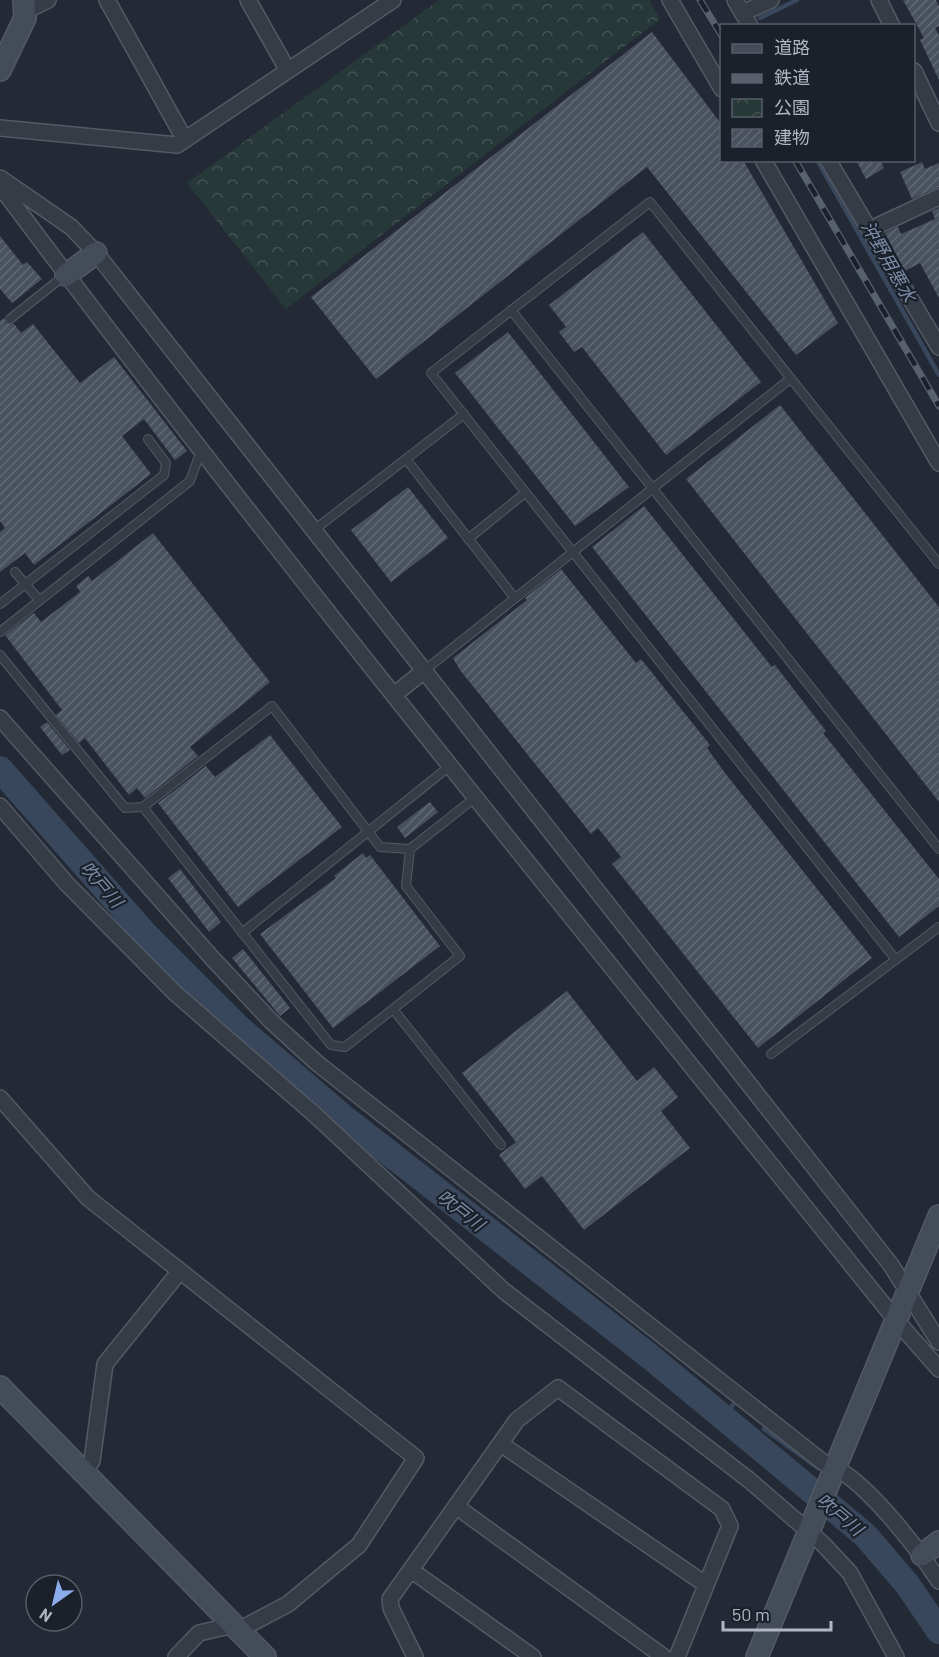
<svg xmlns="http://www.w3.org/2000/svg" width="939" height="1657" font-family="Barlow,'Noto Sans JP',sans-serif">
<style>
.park{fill:url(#park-crowns)}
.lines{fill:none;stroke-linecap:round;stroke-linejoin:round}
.stream{stroke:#39475d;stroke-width:4.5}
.river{stroke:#39475d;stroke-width:26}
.building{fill:url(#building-hatch)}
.lane-casing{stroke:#535a64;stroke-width:10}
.street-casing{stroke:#535a64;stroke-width:18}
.secondary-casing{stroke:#535a64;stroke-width:24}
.lane{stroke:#363c46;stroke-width:8}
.street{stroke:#363c46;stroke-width:15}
.secondary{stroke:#444b59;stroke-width:21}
.rail-casing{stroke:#58606d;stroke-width:7}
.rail{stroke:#1b212b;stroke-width:4.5;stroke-dasharray:14;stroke-linecap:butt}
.labels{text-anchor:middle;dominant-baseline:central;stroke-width:4.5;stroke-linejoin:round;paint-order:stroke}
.water-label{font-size:18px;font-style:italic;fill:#7c8da8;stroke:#1b212b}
</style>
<defs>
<pattern id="park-crowns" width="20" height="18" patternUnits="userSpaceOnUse" patternTransform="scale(1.5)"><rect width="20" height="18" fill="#273839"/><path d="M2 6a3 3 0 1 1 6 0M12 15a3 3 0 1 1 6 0" fill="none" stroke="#445354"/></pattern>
<pattern id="building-hatch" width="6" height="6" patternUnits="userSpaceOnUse" patternTransform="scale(1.5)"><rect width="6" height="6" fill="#49515f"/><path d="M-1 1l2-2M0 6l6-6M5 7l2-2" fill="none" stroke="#616874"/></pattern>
</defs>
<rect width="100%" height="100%" fill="#232a35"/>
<path class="park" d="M439 0H649L660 19 286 309 187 183Z"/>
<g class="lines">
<path class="stream" d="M760 18 797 0
M817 160 939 375
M723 1419 733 1405
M764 1429 818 1468"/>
<path class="river" d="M0 769 146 935 240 1029 343 1117 648 1355 865 1535 907 1584 939 1631"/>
</g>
<path class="building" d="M903 0H936L939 6V26L935 28 939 35V80L920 40 924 38Z
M652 32 722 125V160H743L838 323 796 355 647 167 376 379 311 297Z
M856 160H880L884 168 866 179Z
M922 162 925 169 939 163V187L912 199 900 172Z
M939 208V298L920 263 905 271 885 233 898 227 901 234 935 219 932 211Z
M643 232 761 382 666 455 582 347 574 352 559 332 566 327 549 305Z
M0 236 23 265 27 262 42 279 12 303 0 289Z
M4 318 6 323 14 324 21 333 33 324 80 383 114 357 187 451 175 460 144 419 122 436 151 474 34 565 25 553 0 572V532L5 528 0 521V321Z
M508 332 629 487 575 526 455 373Z
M780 405 939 607V802L686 479Z
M408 487 448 538 391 582 351 530Z
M644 506 772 667 775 665 826 731 823 733 939 879V906L899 937 592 547Z
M153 533 270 682 190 747 198 756 145 798 137 788 129 795 85 738 79 743 56 715 62 710 5 635 34 613 41 622 80 592 76 586 88 576 92 581Z
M561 569 636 663 641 659 710 745 707 748 725 773 872 958 758 1048 612 864 621 857 598 828 591 834 460 670 453 658 527 600 525 598Z
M47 722 70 750 62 755 40 727Z
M270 735 342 827 238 907 158 803 206 766 215 777Z
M430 802 438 812 405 838 397 827Z
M363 853 366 858 370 855 440 946 333 1028 260 934 336 878 334 876Z
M180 869 221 922 209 932 168 878Z
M243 949 290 1008 280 1016 232 958Z
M567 991 637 1081 654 1067 678 1097 661 1111 690 1148 584 1230 542 1176 525 1189 499 1155 516 1142 462 1073Z"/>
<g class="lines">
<g class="lane-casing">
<path id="lane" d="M511 310 939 849
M10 319 65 275
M406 459 514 597
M314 530 464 414
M468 539 525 493
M15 572 39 600
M0 604 164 475 166 463 148 439
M0 632 190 481 201 451
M0 655 125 808 143 807 331 1045 345 1047 460 956 406 886 410 849 380 847 272 706 143 807
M425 670 790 379
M410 849 476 797
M242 933 451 765
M896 960 431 373 650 202 939 564
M393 1009 501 1145
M771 1054 939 927"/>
</g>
<g class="street-casing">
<path id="street" d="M107 0 185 140
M248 0 287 69
M670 0 722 89
M735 0 750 26
M879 0 892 26
M26 11 48 0
M743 13 771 0
M914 71 939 123
M0 128 177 145 393 0
M763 160 939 463
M828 160 939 347
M0 178 71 227 96 253 891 1265 939 1342
M0 186C288 572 594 944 895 1319L939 1369
M869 230 939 197
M394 695 425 670
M0 718 212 958 271 1021 317 1063 824 1463C861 1473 918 1549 939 1581
M0 806 67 884 175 993 314 1114 504 1291 749 1480 822 1543 850 1573 896 1657
M0 1098 88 1198 416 1458 359 1545 288 1604 239 1630
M501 1444 705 1584
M83 1472 92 1461 105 1364 180 1271
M457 1507 664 1657
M411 1570 533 1657
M176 1657 199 1633 234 1625
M415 1657 391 1608 390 1599 517 1420 558 1388 722 1509 730 1526 677 1657"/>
</g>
<g class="secondary-casing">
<path id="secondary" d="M0 70 25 18 24 0
M66 275 96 253
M0 1387 265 1657
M922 1555 939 1542
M757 1657 939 1216"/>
</g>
<use href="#lane" class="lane"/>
<use href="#street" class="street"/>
<use href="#secondary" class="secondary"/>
<g class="rail-casing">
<path id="rail" d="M700 0 722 36
M795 160 939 406"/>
</g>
<use href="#rail" class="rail"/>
</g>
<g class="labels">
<g class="water-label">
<text transform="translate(889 261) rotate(60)">沖野用悪水</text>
<text transform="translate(102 884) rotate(49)">吹戸川</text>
<text transform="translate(461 1210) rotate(38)">吹戸川</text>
<text transform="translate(840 1514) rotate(40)">吹戸川</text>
</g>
</g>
<rect x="720" y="24" width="195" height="138" fill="#1b212b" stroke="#575d67" stroke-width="1.5"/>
<rect x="732" y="44" width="30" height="9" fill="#444b59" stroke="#575d67" stroke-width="1.5"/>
<text x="774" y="54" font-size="18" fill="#b0b7c2">道路</text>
<rect x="732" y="74" width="30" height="9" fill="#58606d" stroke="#575d67" stroke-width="1.5"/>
<text x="774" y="84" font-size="18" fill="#b0b7c2">鉄道</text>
<rect x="732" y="99" width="30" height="18" fill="url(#park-crowns)" stroke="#575d67" stroke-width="1.5"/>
<text x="774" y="114" font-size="18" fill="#b0b7c2">公園</text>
<rect x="732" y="129" width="30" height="18" fill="url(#building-hatch)" stroke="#575d67" stroke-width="1.5"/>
<text x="774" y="144" font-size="18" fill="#b0b7c2">建物</text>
<g transform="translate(54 1603) rotate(214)"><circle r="28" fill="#1b212b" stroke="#575d67" stroke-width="1.5"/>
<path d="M0-4.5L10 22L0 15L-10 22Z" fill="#8cadec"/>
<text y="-9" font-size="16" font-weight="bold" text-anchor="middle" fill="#b0b7c2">N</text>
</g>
<path d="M723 1621v9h108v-9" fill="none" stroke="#b0b7c2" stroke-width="3"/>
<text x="732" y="1621" font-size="18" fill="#b0b7c2" stroke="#1b212b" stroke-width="4.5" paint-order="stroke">50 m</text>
</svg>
